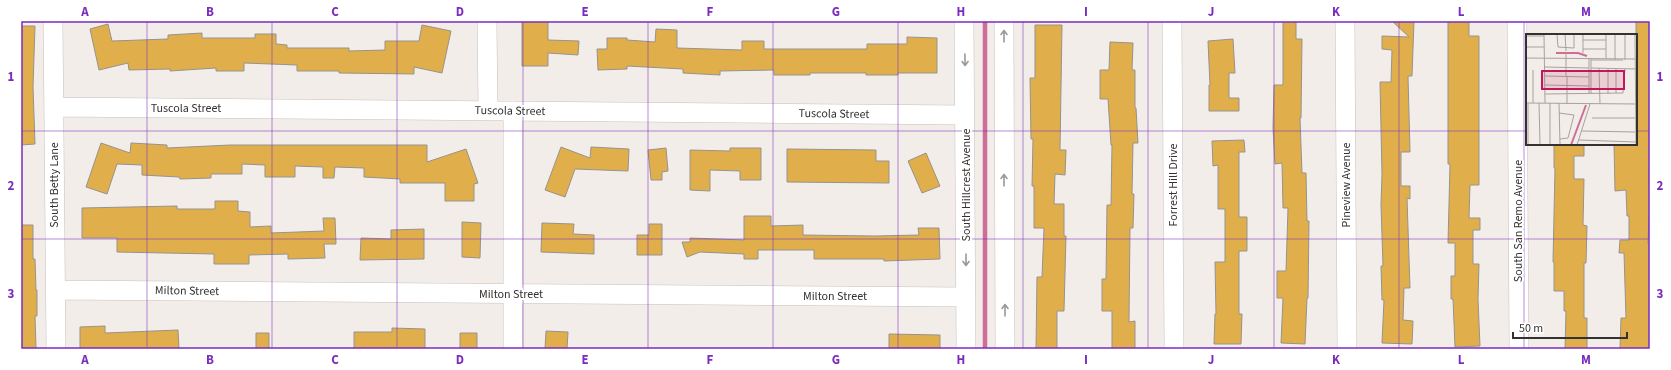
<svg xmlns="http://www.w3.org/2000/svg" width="1671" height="370" font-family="'Source Sans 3',sans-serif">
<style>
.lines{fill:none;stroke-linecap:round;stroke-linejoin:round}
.stream{stroke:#cd6e97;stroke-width:4.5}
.building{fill:#e0af4c;stroke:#96938d}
.minor-casing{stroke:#c7c0bd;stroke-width:20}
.minor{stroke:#fff;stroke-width:19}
.oneway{stroke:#9a9898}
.grid{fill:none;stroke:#7b2cbf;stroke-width:1;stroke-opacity:0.55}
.labels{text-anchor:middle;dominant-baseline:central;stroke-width:4;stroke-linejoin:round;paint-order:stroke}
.street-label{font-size:12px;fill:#343130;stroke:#fff}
.inset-river{fill:none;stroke:#cd6e97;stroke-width:2}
.inset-road{fill:none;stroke:#a7a29f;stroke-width:1}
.view{fill:#c2185b;fill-opacity:0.15;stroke:#c2185b;stroke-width:2}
.inset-edge{fill:none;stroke:#343130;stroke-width:2}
.neatline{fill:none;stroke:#7b2cbf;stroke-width:1.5}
.grid-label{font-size:13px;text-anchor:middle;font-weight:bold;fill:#7b2cbf}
</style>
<rect width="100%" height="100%" fill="#f3ede9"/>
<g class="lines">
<path class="stream" d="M985 21V349"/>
</g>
<path class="building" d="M522 21H548V40L579 41 578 55 548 53V66H522Z
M1283 21H1296V39H1302L1301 118H1300L1302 173H1306L1307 221H1309L1308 298H1307L1305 344 1281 343 1283 298H1277V271H1286L1288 208H1283L1282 163 1275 164 1273 128 1274 85H1283Z
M1392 21H1414L1412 76H1408L1410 152H1401V186H1410V199L1407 198 1410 288H1404L1403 320 1413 321 1412 344 1382 343 1384 300H1382L1381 266H1383L1381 205 1382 174 1380 82H1391L1392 50 1382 49V36L1409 37Z
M1448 21H1469V36H1479V185H1470L1469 218H1480V230H1473V264H1479L1478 299 1480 346 1455 347 1453 299H1451V276H1455V243H1448L1450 164H1448Z
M1636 21H1650V169H1649L1650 215 1649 216 1648 244H1650V349H1620L1621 318H1626L1624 253H1619L1620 240H1629V216H1627L1626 190 1615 191 1614 144H1636Z
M108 24 112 41 168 39V35L202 33V38H255V34H276V44L287 45V48H349V51L385 50V41H419L422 25 451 31 442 73 414 67V74L339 73V71H297V65L244 63V71H216V68L170 71V69L129 70 128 63 99 70 90 29Z
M1035 25H1062L1060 150H1066L1065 175 1055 174 1054 204H1064V236H1066L1064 311H1057V349H1036L1037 277H1042L1044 228H1034V186H1032L1033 139H1031L1030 78H1035Z
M21 26H35L33 87 35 144 21 145Z
M656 29 677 30V48L742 50V41H764V49H867V44H907V37L937 38V73H898V75H866V73H810V75H774V70L720 71V75L683 73V69L627 66V69L598 70 597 49H607V38H627V40L655 42Z
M1233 39 1235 73H1229V98H1239V111H1209V85H1210L1208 41Z
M1110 42 1133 43 1132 70H1135V108H1136L1138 143H1133L1132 194H1134L1133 228H1130L1129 322 1135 321V349H1112V311H1102V279H1106L1107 205H1111L1112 145H1111L1108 99H1100V70H1109Z
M1244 140 1245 152H1239V217H1247V251H1239V314H1242L1241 344H1214L1215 314H1216L1215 262H1225V209H1218V165L1213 166 1212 141Z
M101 143 130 153 131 143 167 145V148L230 145H427V162L466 149 478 183 474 184V201H445V183H400V179L364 177V168L335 167 334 178H323V167L295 166V177H265V165L242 164V174H211V178L180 179 179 177 142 175V165L117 164 107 194 86 187Z
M1554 144H1584V156H1574V179H1584L1583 225 1587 226 1586 263H1584V318H1587V349H1565L1566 311H1564V291H1554V262H1553L1555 168H1554Z
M561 147 590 158 591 147 629 149 628 171 575 169 565 197 545 190Z
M666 148 668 171 662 172V180H651L648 150Z
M730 148H761V180H740V171L710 170V191L690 190V150L730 151Z
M787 149 876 150V161H889V183L787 182Z
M926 153 940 186 922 193 908 161Z
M215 201H238V211L250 212V227L271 226V233L324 231 323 218H335L336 244H324L325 258 288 259V254L249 255V264H214V254L117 252V238H82V208L177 206V209H215Z
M744 216H771V226L803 225V235L875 236 919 235 918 228H939L940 259 884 261V259H814V250H758V259H744V254L700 252 687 257 682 242H690V238L744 240Z
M462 222 481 223 480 258 462 257Z
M542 223 574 224 573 234 594 235V254L541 252Z
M649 224H662V255H637V235H649Z
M21 225H33V259H35L36 290H37V316H35L36 348H21Z
M424 229V259L360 260 361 238 391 239V230Z
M105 326V333L178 330 179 349H80V327Z
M392 328 425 329V349H354V332H392Z
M546 331 568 332 567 349H545Z
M256 333H269V349H256Z
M460 333H477V349H460Z
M889 334 940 335V349H889Z"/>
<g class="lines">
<g class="minor-casing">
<path id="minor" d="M53 21 56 349
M487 21 488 110
M964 21 966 349
M1004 21 1005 349
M1172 21 1174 349
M1345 21 1347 349
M1517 21 1519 349
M54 107 965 115
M513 111V349
M55 290 966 297"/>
</g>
<use href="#minor" class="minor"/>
</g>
<defs><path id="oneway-shaft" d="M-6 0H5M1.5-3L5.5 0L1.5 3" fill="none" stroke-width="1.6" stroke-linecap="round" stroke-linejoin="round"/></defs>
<g class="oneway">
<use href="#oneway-shaft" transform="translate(1004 36) rotate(-90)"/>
<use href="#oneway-shaft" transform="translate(965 60) rotate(89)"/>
<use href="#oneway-shaft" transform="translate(1004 180) rotate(-90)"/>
<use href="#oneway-shaft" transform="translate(966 260) rotate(90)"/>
<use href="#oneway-shaft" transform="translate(1005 310) rotate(-90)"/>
</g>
<path class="grid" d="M147 21V349M272 21V349M397 21V349M523 21V349M648 21V349M773 21V349M898 21V349M1023 21V349M1148 21V349M1274 21V349M1399 21V349M1524 21V349M21 131H1527M1636 131H1650M21 239H1650"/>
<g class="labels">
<g class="street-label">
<text x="186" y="108">Tuscola Street</text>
<text transform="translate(510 111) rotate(1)">Tuscola Street</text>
<text transform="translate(834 114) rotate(1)">Tuscola Street</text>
<text transform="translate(54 185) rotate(-90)">South Betty Lane</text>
<text transform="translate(966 185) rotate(-90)">South Hillcrest Avenue</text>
<text transform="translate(1173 185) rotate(-90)">Forrest Hill Drive</text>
<text transform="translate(1346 185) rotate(-90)">Pineview Avenue</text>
<text transform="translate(1518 221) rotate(-90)">South San Remo Avenue</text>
<text transform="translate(187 291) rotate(1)">Milton Street</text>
<text x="511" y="294">Milton Street</text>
<text x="835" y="296">Milton Street</text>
</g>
</g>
<g transform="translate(1526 34)">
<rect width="111" height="111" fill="#f3ede9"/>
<path class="inset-river" d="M30 19H52L61 22M45 111 60 71"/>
<path class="inset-road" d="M18 0 19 69M31 0 32 13 48 14V0M39 0 40 17M57 0V19M80 0V24M89 0V26M99 0V26M109 0 110 111M0 2H18M57 6H80M0 13H18M57 15H80M40 20V42M0 24 109 25M63 24V60M65 25V60M65 26H97M19 33 63 34M65 34 111 35M73 34 74 70M82 35V60M90 35V59M7 36V69M19 42 63 43M41 42V70M19 51 63 52M19 60 97 59 99 35M0 69 111 70M2 69V111M13 69 14 111M24 69V111M33 69 34 111M33 79 48 81 42 104 34 105M66 84H109M56 97 109 98M53 106 110 108M51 111 64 70"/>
<path class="view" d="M16 37H98V55H16Z"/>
<rect width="111" height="111" class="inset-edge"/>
</g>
<rect width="1671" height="370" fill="none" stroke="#ffffff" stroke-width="44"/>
<path d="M1513 332v6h114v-6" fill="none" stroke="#343130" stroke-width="2"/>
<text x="1519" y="332" font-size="12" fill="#343130" stroke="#ffffff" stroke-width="3" paint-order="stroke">50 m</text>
<rect x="22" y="22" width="1627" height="326" class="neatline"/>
<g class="grid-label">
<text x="85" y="16">A</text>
<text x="210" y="16">B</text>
<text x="335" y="16">C</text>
<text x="460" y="16">D</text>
<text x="585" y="16">E</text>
<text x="710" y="16">F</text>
<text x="836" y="16">G</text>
<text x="961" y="16">H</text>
<text x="1086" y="16">I</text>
<text x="1211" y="16">J</text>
<text x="1336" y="16">K</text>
<text x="1461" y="16">L</text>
<text x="1586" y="16">M</text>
<text x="11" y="81">1</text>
<text x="1660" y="81">1</text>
<text x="11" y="190">2</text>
<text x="1660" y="190">2</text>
<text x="11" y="298">3</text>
<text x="1660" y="298">3</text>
<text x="85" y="364">A</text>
<text x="210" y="364">B</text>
<text x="335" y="364">C</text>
<text x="460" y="364">D</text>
<text x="585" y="364">E</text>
<text x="710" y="364">F</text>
<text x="836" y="364">G</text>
<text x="961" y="364">H</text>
<text x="1086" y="364">I</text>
<text x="1211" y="364">J</text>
<text x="1336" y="364">K</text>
<text x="1461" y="364">L</text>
<text x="1586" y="364">M</text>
</g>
</svg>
